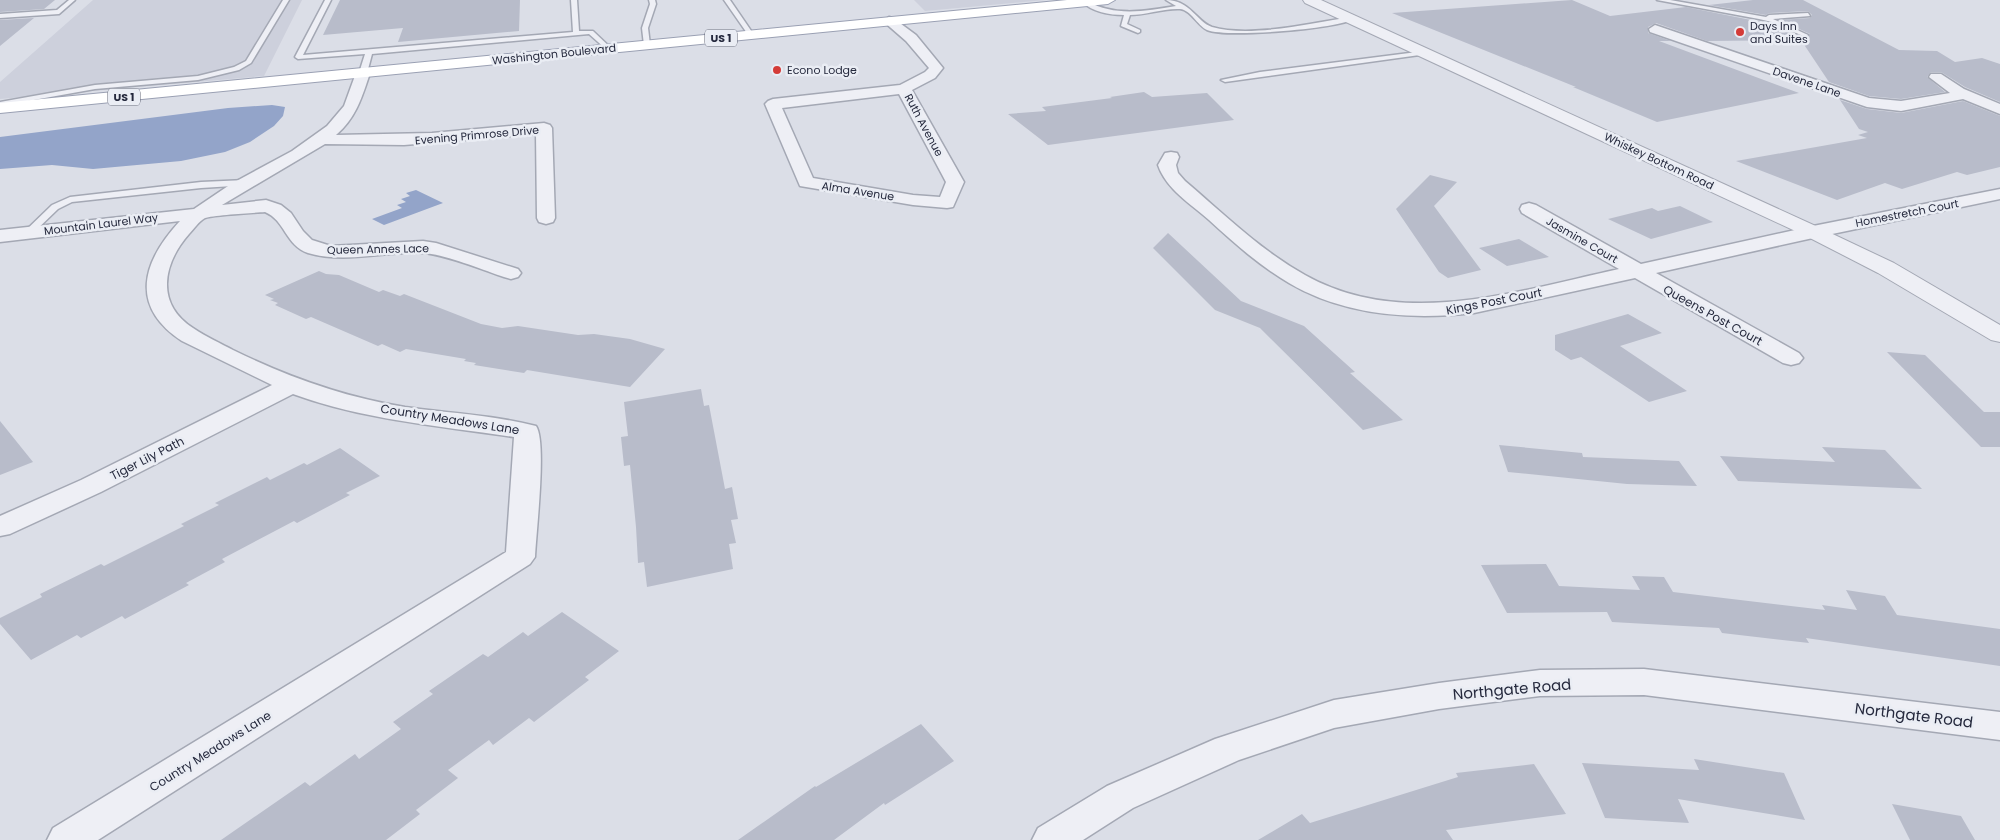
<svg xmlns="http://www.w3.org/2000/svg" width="2000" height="840" font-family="Poppins,sans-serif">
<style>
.built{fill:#cdd0dc}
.water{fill:#93a4c9}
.building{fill:#b8bcca}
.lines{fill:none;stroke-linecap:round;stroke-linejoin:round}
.service-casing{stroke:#a4a8b4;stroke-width:3}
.minor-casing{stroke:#a4a8b4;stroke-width:3}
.tertiary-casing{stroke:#a4a8b4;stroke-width:2}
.primary-casing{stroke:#9aa0b3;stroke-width:2}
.service{fill:#eeeff5;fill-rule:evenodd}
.minor{fill:#eeeff5;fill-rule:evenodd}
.tertiary{fill:#eeeff5;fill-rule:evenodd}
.primary{fill:#fff;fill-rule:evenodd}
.poi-dot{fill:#d43b37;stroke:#eaedf4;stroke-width:2}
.labels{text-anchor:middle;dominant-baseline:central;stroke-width:5;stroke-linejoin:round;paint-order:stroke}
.far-poi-label{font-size:11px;fill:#25293d;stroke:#eaedf4;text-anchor:start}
.shield{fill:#eaedf4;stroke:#606474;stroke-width:1}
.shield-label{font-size:11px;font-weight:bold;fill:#25293d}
.far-street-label{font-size:11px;fill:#25293d;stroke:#eaedf4}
.street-label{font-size:12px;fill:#25293d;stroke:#eaedf4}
.near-street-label{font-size:15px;fill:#25293d;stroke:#eaedf4}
</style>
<rect width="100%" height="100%" fill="#dbdee7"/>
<path class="built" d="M93 0H302L264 76 0 99V82Z
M914 0H1045L925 11Z"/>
<path class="water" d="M272 105 285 107 283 116 274 126 250 142 225 152 181 161 93 169 52 165 0 169V137L228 108Z
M416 190 443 203 384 225 372 219 402 208 397 205 406 202 401 199 410 196 406 193Z"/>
<path class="building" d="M0 0H55L44 9 0 12Z
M340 0H520L519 31 398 42 403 28 323 35Z
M1572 0 1610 16 1686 7 1771 24 1803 38 1810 34 1780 20 1810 18 1812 15 1808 11 1769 13 1766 15 1709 5 1753 0H1803L1899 50 1937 51 1955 62 1982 58 2000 64V102L1965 87 1941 72H1931L1927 77 1945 92 1901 99 1869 96 1829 82 1801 40 1707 41 1656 23 1648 27V33L1671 41H1659L1799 93 1657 122 1573 87H1576L1392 13Z
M34 18 0 46V20Z
M1144 92 1152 97 1207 93 1234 120 1048 145 1008 114 1046 111 1042 107 1112 98 1110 97Z
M1840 100 1867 109 1901 113 1963 101 2000 116V167L1967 175 1957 172 1902 189 1885 183 1837 200 1736 161 1867 138 1858 135 1868 132 1859 129Z
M1430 175 1457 182 1434 206 1481 270 1448 278 1439 272 1396 209Z
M1680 206 1713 222 1651 239 1608 219 1652 208 1658 211Z
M1168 233 1241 301 1304 326 1355 372 1350 373 1403 420 1363 430 1260 328 1215 310 1153 248Z
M1519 239 1549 257 1507 266 1479 248Z
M319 271 326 274 339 275 379 292 383 290 400 296 404 294 481 324 502 328 518 326 578 335 594 334 630 339 665 349 630 387 527 370 524 373 474 365 476 363 464 361 466 359 406 349 400 352 382 344 378 346 311 317 306 319 275 305 278 303 270 300 274 299 265 295Z
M1628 314 1662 333 1620 346 1687 391 1649 402 1581 357 1571 360 1555 350V335Z
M1887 352 1925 355 1984 412H2000V447H1981Z
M701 389 704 406 709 405 725 489 732 487 738 519 731 520 736 543 729 544 733 569 647 587 644 562 638 563 636 527 630 465 624 466 621 437 628 436 624 402Z
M0 421 33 462 0 475Z
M1499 445 1582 453 1583 457 1679 461 1697 486 1627 484 1508 472Z
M1822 447 1885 450 1922 489 1738 481 1720 456 1835 462Z
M340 448 380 476 346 493 350 495 297 523 294 521 222 559 225 562 186 583 189 585 125 619 122 616 81 638 77 635 31 660 0 624V618L42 597 40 594 101 564 104 566 184 526 181 524 219 505 215 503 267 477 270 480 304 463 307 465Z
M1546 564 1559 586 1640 590 1632 576 1664 577 1673 592 1825 610 1822 605 1857 610 1846 590 1885 596 1897 615 2000 629V666L1806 638 1809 643 1722 633 1719 628 1612 622 1607 612 1507 613 1481 565Z
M562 612 619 651 585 677 589 680 534 722 529 718 493 745 489 740 448 770 458 778 416 810 420 814 386 840H221L305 782 310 786 355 754 359 759 401 729 393 722 433 694 429 691 483 654 488 657 523 632 528 636Z
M921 724 954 761 885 805 884 803 834 840H738L815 786 816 787Z
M1694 759 1784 773 1805 820 1678 799 1689 823 1605 818 1582 763 1699 770Z
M1534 764 1566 814 1446 830 1453 840H1258L1302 814 1310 823 1458 777 1456 773Z
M1892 804 1961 816 1975 840H1910Z"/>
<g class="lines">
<g class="service-casing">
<path id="service" d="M69 0H75L59 14 0 18V14L57 10Z
M283 0H289L251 63 239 70 198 80 95 89 0 106V102L95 85 198 76 234 67 246 61Z
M325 0H331L303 55 573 32 571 0H577L579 31H593L612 49 607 50 589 34 372 54 367 73 363 75 359 73 365 54 298 59 295 57Z
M649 0H655L656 4 648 28 650 45 647 47 644 45 642 28 650 4Z
M724 0H730L754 35 753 36H749Z
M1166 0C1190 0 1197 22 1212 27 1250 38 1312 23 1351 17L1354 19C1337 29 1226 38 1207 30 1197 25 1191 10 1180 9 1164 8 1146 15 1130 15L1127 24 1140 30V32L1138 33 1121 26 1124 15C1109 15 1093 12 1082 2L1087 1C1115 17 1145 11 1176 6Z
M1657 0H1670L1766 17 1769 15 1808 13 1810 16 1773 19 1808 35 1803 36 1772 22 1759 19Z
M1425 51 1427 52V54L1225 82 1221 80 1260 72Z
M246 180 250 183 249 185 201 188 72 202 58 209 31 235H25L23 233 52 205 70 197 201 182Z"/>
</g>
<g class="minor-casing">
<path id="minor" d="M889 17 893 18 916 35 943 68 935 78 912 90 964 182 953 207 947 208 913 205 800 186 765 104 768 101 773 99 900 85 925 72 929 68 906 41 883 21ZM899 94 946 182 940 197 913 195 813 178 782 108Z
M1655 25 1869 98 1901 101 1950 93 1929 77 1931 74H1941L1964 89 2000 104V114L1963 99 1901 111 1867 107 1650 32 1649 29Z
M363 69 368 70 370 73C362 97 356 118 336 135L432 133 544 123 550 125 552 128 555 218 553 222 546 224 539 222 537 218 536 134 404 145 325 144 222 205 266 200 281 205 291 213 303 231 312 240 331 246 423 241 436 243 518 269 521 273 518 277 511 279 504 277C483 270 444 254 423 253 385 251 346 264 308 253 286 246 285 220 265 212 253 213 213 215 205 218 199 221 193 230 189 234 162 265 156 304 193 328 206 337 220 343 233 350 288 377 344 397 405 407 448 413 493 415 536 426 547 441 536 533 535 557L530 564 98 840H47L53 828 506 552 514 437C440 426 364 420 293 394L101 492 10 534 0 536V516L81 480 272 385 182 341C129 306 142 262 180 221L0 242V230L194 209 231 184 292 151 327 126 344 106 356 73 358 70Z
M1171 152 1177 153 1179 157 1176 165 1178 173 1185 181C1224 214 1260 250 1305 275 1403 330 1517 291 1619 269L1522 213 1520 209 1522 205 1529 203 1536 205 1641 264 1813 226 2000 189V199L1813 238 1656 273 1799 353 1803 358 1799 363 1791 365 1783 363 1635 278 1474 313C1412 320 1345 316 1289 283 1260 266 1234 243 1209 220 1191 204 1166 189 1158 165L1165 153Z
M1644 669 2000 712V740L1644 695 1540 696 1439 709 1334 728 1239 760 1133 808 1083 840H1032L1038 828 1107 786 1215 739 1334 700 1439 683 1540 670Z"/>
</g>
<g class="tertiary-casing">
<path id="tertiary" d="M1303 0H1321L1820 228 1894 263 2000 325V342L1991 340 1878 273 1806 236 1305 3Z"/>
</g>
<g class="primary-casing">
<path id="primary" d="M1067 0H1115L1108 4 0 113V103Z"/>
</g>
<use href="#service" class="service"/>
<use href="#minor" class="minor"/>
<use href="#tertiary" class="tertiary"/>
<use href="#primary" class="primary"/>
</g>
<g class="poi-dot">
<circle cx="1740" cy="32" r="5"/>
<circle cx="777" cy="70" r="5"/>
</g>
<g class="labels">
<g class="far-poi-label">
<text x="1750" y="26">Days Inn<tspan x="1750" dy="13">and Suites</tspan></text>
<text x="787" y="70">Econo Lodge</text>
</g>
<g class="shield">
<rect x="705" y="29.5" width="32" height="17" rx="4"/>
<rect x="108" y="88.5" width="32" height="17" rx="4"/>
</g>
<g class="shield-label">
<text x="721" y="38">US 1</text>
<text x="124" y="97">US 1</text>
</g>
<g class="far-street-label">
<text transform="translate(554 54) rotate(-6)">Washington Boulevard</text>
<text transform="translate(1807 82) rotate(19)">Davene Lane</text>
<text transform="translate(924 125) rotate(62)">Ruth Avenue</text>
<text transform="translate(477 135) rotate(-5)">Evening Primrose Drive</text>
<text transform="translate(1659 161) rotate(25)">Whiskey Bottom Road</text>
<text transform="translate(858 191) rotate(9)">Alma Avenue</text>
<text transform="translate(1907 213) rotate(-11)">Homestretch Court</text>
<text transform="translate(101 224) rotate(-7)">Mountain Laurel Way</text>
<text transform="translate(1582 240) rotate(30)">Jasmine Court</text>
<text transform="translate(378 249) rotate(-1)">Queen Annes Lace</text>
</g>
<g class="street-label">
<text transform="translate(1494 301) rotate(-11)">Kings Post Court</text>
<text transform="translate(1713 315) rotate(29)">Queens Post Court</text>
<text transform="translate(450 419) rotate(9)">Country Meadows Lane</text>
<text transform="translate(147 458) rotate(-27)">Tiger Lily Path</text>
<text transform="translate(210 751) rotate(-32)">Country Meadows Lane</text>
</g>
<g class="near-street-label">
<text transform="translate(1512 689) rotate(-5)">Northgate Road</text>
<text transform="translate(1914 715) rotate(7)">Northgate Road</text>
</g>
</g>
</svg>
